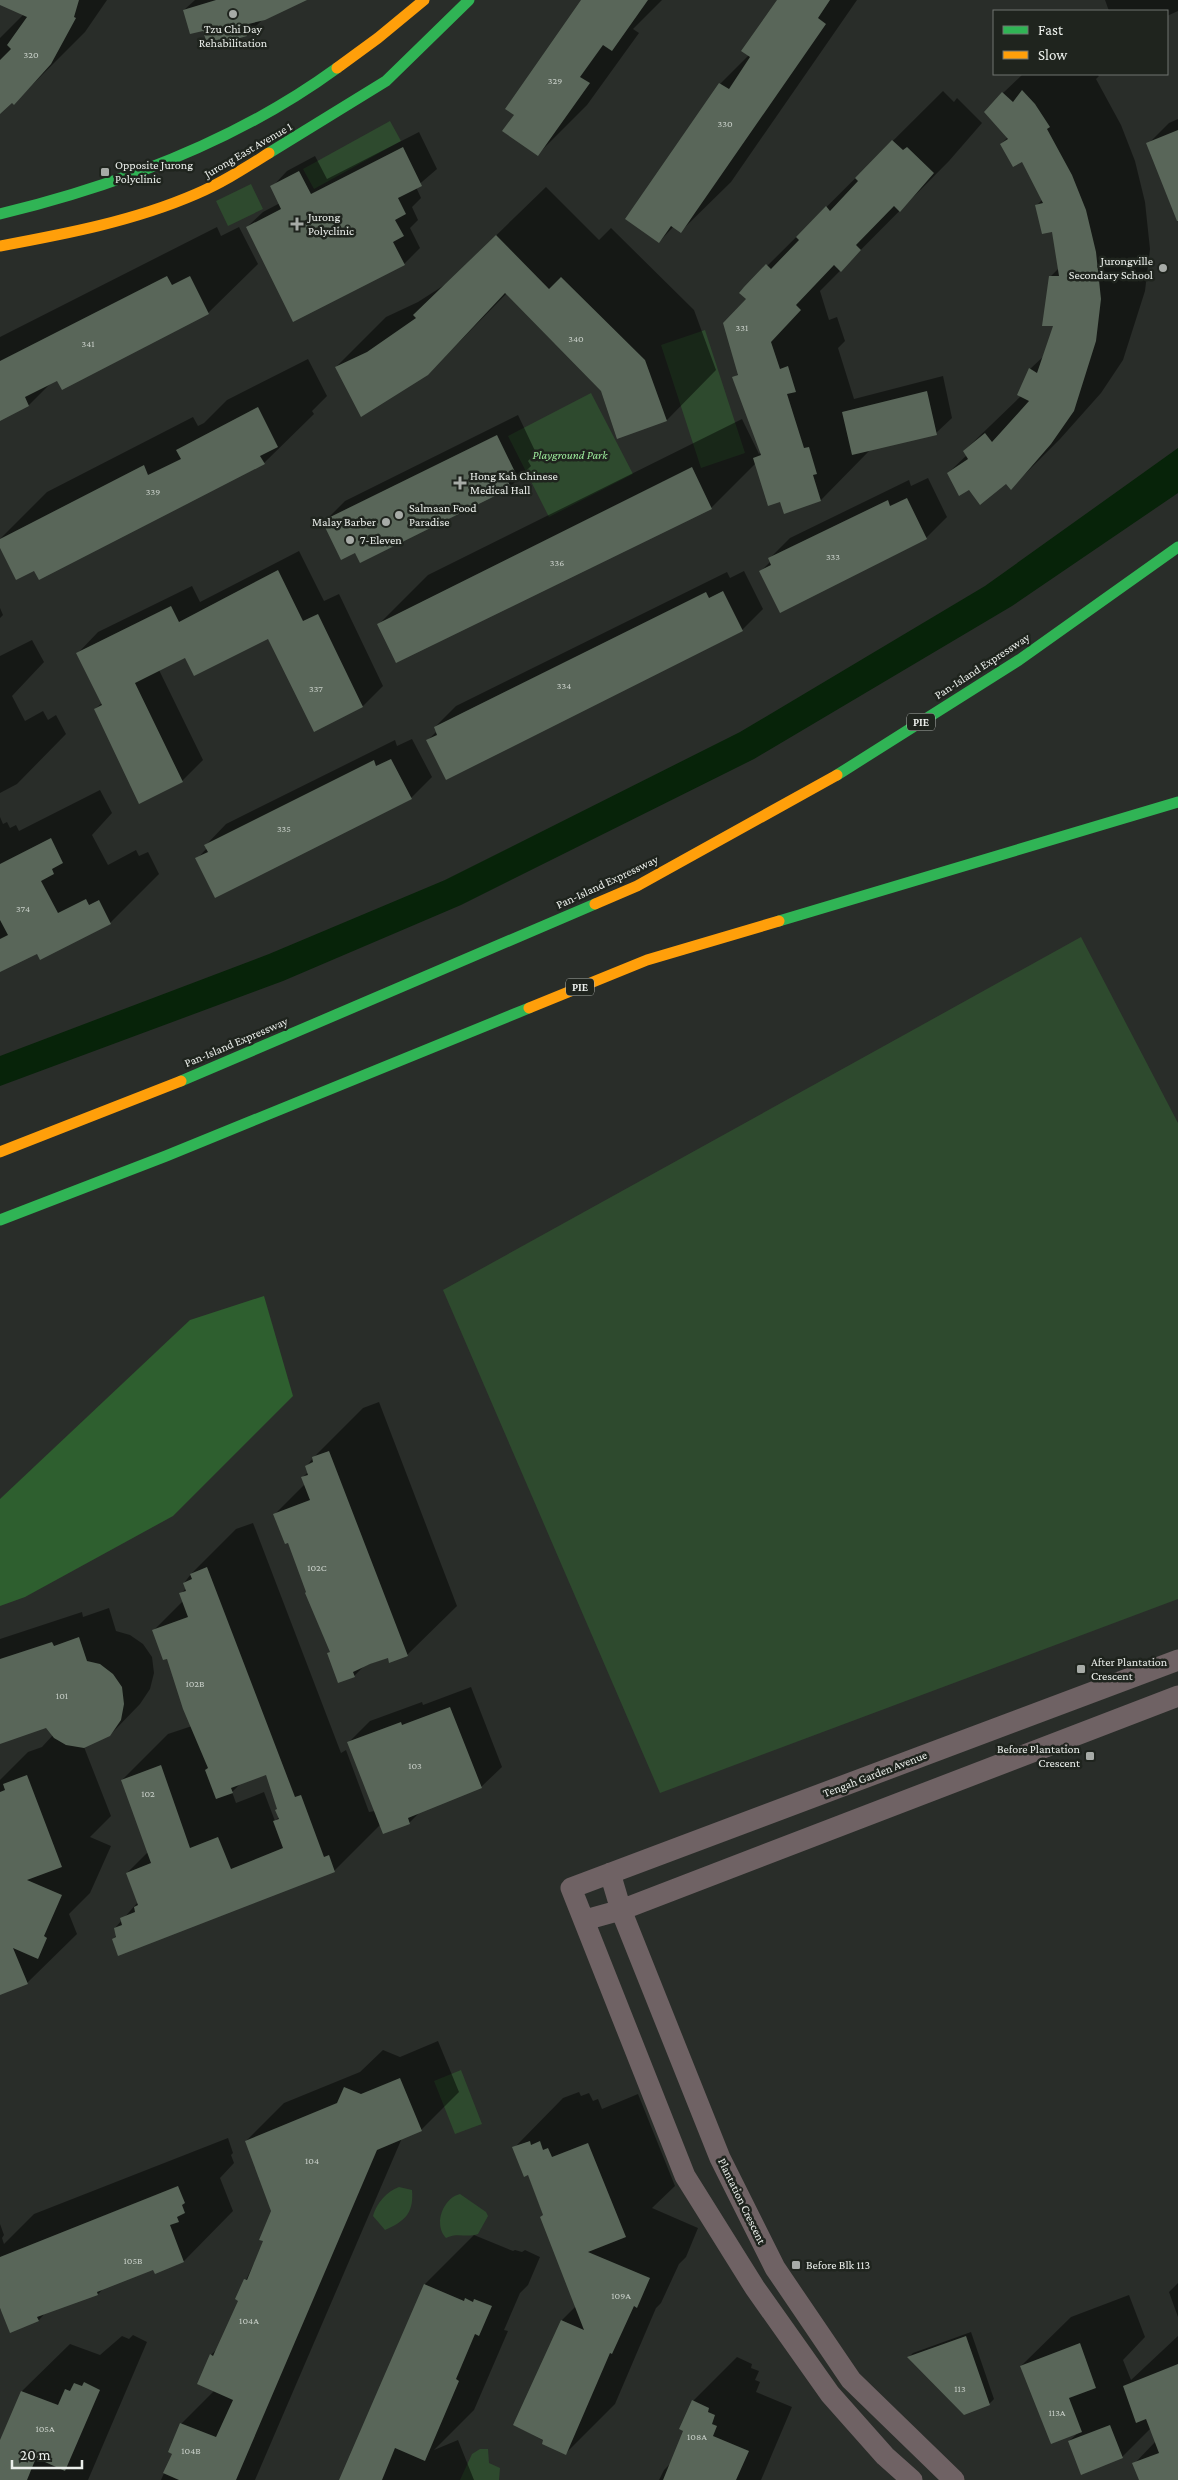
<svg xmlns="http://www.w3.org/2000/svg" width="1178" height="2480" font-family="'Crimson Pro',serif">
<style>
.green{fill:#2e4a2e}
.forest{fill:#2e5f2f}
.water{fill:#072309}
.shadow{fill:#0007;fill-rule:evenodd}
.building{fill:#596659}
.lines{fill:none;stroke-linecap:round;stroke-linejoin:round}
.street{stroke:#6f6264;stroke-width:21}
.fast{stroke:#30b455;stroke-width:11}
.slow{stroke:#ff9f0a;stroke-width:11}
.poi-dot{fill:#a7aba7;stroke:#1f241e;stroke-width:2}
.labels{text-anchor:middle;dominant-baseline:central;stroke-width:5;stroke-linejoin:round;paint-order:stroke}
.number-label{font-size:10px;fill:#c6cdc6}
.shield{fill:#1f241e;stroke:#aeb2ae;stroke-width:1}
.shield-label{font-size:11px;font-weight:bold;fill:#ebefeb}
.poi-label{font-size:12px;fill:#ebefeb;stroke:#1f241e;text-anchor:start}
.street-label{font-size:12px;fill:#ebefeb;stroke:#1f241e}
.park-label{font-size:12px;font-style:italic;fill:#9fef9e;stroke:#1f241e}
</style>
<rect width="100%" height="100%" fill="#292d29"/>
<path class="green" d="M390 121 401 141 314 189 303 169Z
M251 184 263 209 228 226 216 201Z
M705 330 745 453 701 468 661 345Z
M591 393 633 474 549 517 508 436Z
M1081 937 1178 1123V1599L660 1793 443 1290Z
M461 2070 482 2124 455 2134 434 2081Z
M399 2187 412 2190C414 2213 405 2221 385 2230L373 2216C376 2204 387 2191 399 2187Z
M460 2194 486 2212 488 2216 478 2234C467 2238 457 2232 446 2238 433 2225 443 2198 460 2194Z
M480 2449H488L489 2463 500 2468 499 2480H460L472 2454Z"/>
<path class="forest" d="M264 1296 293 1396 173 1516 25 1597 0 1606V1499L190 1320Z"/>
<path class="water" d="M1178 448V493L1012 606 754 759 461 905 283 981 0 1086V1056L269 954 445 880 740 732 985 586Z"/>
<path class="shadow" d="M24 0H107L85 32 14 103 12 102 0 113V38L24 14Z
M195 0H301L263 19 247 35 203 30 184 10Z
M583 0H662L633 29 639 33 587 105 538 154 515 115Z
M778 0H857L731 182 681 231 674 226 659 242 626 219 720 84 749 55Z
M1105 0H1178V11L1167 16V11H1109Z
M1023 74H1097L1099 76 1096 79 1121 125 1135 161 1145 202 1150 249 1145 291 1123 360 1101 393 1060 439 1011 488 1006 482 970 488 948 473 967 455 964 451 1021 396 1030 369 1045 355 1054 324 1050 277 1059 268 1053 231 1037 205 1043 199 1023 161 1001 144 1008 137 1003 93Z
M943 91 954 102 957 98 982 123 949 161 820 291 829 320 837 317 845 341 838 348 854 399 943 376 952 418 936 433 870 450 821 500 785 512 781 500 756 463 711 508 379 624 428 575 742 419 759 454 761 452 734 378 739 373 747 299 745 288Z
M1178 119V219L1148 144 1169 123Z
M419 132 437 169 416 187 421 198 412 207 418 220 410 228 420 248 404 264 247 227 263 212 280 203 272 187 287 171 315 156 327 179Z
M546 187 599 240 611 228 694 310 716 370 667 420 618 437 602 390 507 293 428 374 336 367 386 317 418 302 446 284Z
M217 227 221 236 239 227 258 264 208 313 52 382 29 405 0 420V337Z
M308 359 327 396 312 411 314 414 264 463 35 569 0 546V539L47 492 193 417 198 426 204 423 227 400Z
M518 415 536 453 528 461 531 466 510 487 356 551 324 522 345 501Z
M928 478 947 517 926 538 761 571 771 561 769 559 790 538 909 480 911 486Z
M299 551 324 601 339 594 383 686 363 706 269 637 186 657 159 670 203 760 182 781 95 709 102 703 78 653 98 632 192 586 200 602Z
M744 571 763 609 742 630 428 740 437 731 435 727 456 706 727 572 730 578Z
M0 608 3 615 0 618Z
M32 640 44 662 12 696 25 721 43 711 48 720 56 715 66 734 17 784 0 793V656Z
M412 739 432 777 411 798 197 859 207 848 206 845 226 824 395 740 397 746Z
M100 790 112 813 92 835 108 865 136 850 139 856 148 852 159 874 110 923 37 952 0 971V817L3 824 7 822 10 828 16 825 19 831Z
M379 1402 457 1606 407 1655 389 1657 364 1666 354 1676 328 1654 331 1651 289 1541 275 1514 305 1484 302 1478 308 1472 306 1467 313 1458 363 1408Z
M253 1523 341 1753 346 1750 369 1812 375 1811 349 1742 370 1721 422 1702 423 1705 471 1687 502 1767 481 1787 421 1811 409 1823 380 1825 334 1871 113 1939 117 1935 115 1928 138 1902 127 1873 148 1852 122 1780 168 1734 192 1726 167 1658 153 1631 183 1601 181 1594 186 1588 184 1583 191 1574 236 1529ZM267 1774 278 1809 279 1817 275 1821 264 1792 236 1803 232 1792 241 1783Z
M109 1608 116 1631 130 1635 143 1644 152 1657 154 1673 150 1689 140 1704 110 1735 84 1747 111 1816 90 1837 111 1846 90 1893 69 1914 77 1934 27 1983 0 1993V1780L28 1752 42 1747 53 1735 46 1727 0 1742V1639L82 1612 83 1617Z
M438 2041 459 2092 421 2130 402 2138 255 2480H161L173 2453 181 2424 215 2390 211 2355 219 2347 240 2300 237 2299 265 2240 273 2211 246 2141 284 2103 360 2072 383 2050 400 2057Z
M579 2092 581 2096 589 2093 593 2101 598 2099 602 2109 638 2094 675 2186 652 2208 698 2228 686 2257 679 2264 661 2303 656 2308 615 2404 566 2453 515 2425 562 2320 576 2306 528 2173 514 2148 563 2098Z
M228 2138 233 2153 231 2155 234 2163 220 2178 233 2211 184 2261 156 2272 154 2269 104 2288 98 2294 46 2312 39 2320 10 2331 4 2306 0 2310V2224L4 2235 2 2238 4 2244 34 2214Z
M474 2235 513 2251 515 2250 522 2252 525 2250 540 2257 528 2285 520 2293 504 2330 508 2331 474 2410 434 2450 458 2440 474 2480H348L342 2477 425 2284Z
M1178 2283V2317L1169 2292Z
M1129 2295 1145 2337 1123 2360 1131 2380 1178 2336V2479L1176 2480H1140L1134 2464 1156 2441 1151 2428 1122 2457 1069 2441 1079 2432 1021 2366 1071 2317Z
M971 2332 994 2399 989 2404 909 2357 913 2353Z
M133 2335 147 2342 88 2480H0V2443L22 2391 70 2344 100 2355 122 2336 129 2339Z
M737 2357 752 2364 751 2368 759 2371 755 2380 760 2382 756 2392 792 2407 761 2480H659L664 2470 672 2462 685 2431 693 2401Z"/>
<path class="building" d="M0 0H79L74 17 76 18 51 64 14 105 12 103 0 114V60L11 49 7 45 27 17 0 5Z
M216 0H307L265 20 244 25 247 36 208 47 203 31 190 34 183 10Z
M581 0H648L612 51 603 45 580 77 590 83 538 156 502 131 514 115 505 109Z
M777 0H830L818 18 826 24 681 233 671 226 659 243 625 219 719 83 729 89 750 57 741 51Z
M1022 90 1035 104 1050 127 1047 129 1072 175 1086 210 1096 252 1101 299 1096 341 1074 411 1051 444 1011 490 1006 484 980 505 969 490 959 496 947 473 968 459 963 451 985 433 992 442 1029 401 1017 395 1029 368 1037 373 1053 326H1042L1049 276H1059L1052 232 1042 234 1035 205 1043 203 1022 162 1013 167 1000 144 1008 139 984 112 1002 92 1013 102Z
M1178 130V221H1177L1146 143Z
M892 140 903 150 907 147 934 173 900 212 894 206 856 245 861 250 841 272 834 265 796 305 801 310 771 342 780 369 788 366 796 392 787 394 804 448 809 447 817 474 813 475 821 501 784 514 780 502 768 506 753 458 761 455 732 377 738 375 723 323 746 299 739 293 744 287 766 264 771 269 799 240 796 237 826 206 830 211 858 181 855 178Z
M403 147 422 186 398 198 406 214 395 220 404 236 393 242 405 265 293 322 246 227 281 209 270 186 299 171 311 194Z
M496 235 549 289 561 277 645 360 667 421 617 439 601 391 505 293 428 375 361 417 335 367 367 352 416 318 413 315Z
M167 276 172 285 190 276 209 314 62 390 57 381 25 397 29 406 0 421V361Z
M927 391 937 435 852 455 842 412Z
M258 407 278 447 260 456 265 464 39 580 34 571 16 580 0 548V539L144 465 148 475 181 459 176 450Z
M497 435 516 474 507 479 511 488 360 563 355 553 341 560 322 521Z
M692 467 712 509 396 663 377 624Z
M907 498 927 539 780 613 759 571 771 565 768 558 888 500 890 506Z
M278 570 303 621 318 614 363 707 314 732 268 639 194 676 185 658 135 683 183 782 139 804 94 709 102 705 76 653 171 606 179 622Z
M723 591 743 631 446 780 426 740 437 735 434 727 706 592 709 598Z
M391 759 412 799 215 898 195 858 208 852 204 845 374 760 376 766Z
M51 838 63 863 52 869 54 874 41 881 58 913 86 899 89 905 99 900 111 924 40 960 37 954 0 972V939L8 935 0 920V864Z
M329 1451 408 1656 389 1663 388 1658 370 1664 353 1672 355 1677 338 1683 327 1653 330 1652 305 1593 306 1592 288 1543 285 1544 273 1514 310 1500 301 1477 308 1475 305 1466 313 1462 312 1457Z
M207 1567 295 1797 301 1795 324 1857 329 1855 335 1872 118 1956 112 1939 116 1937 114 1928 122 1925 120 1918 135 1912 134 1907 138 1905 126 1873 151 1863 121 1780 161 1765 190 1848 218 1837 231 1869 283 1848 273 1821 279 1819 275 1810 277 1809 266 1775 231 1788 233 1793 216 1799 205 1770 208 1768 183 1709 167 1659 163 1660 152 1630 188 1617 179 1593 186 1591 183 1583 192 1579 190 1574Z
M79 1637 87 1661 100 1664 113 1674 122 1687 124 1704 121 1720 110 1736 84 1748 66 1745 54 1738 46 1728 0 1744V1659L52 1642 54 1646Z
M450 1707 482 1788 408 1818 410 1824 383 1834 347 1742 401 1722 402 1725Z
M27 1775 62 1867 27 1880 62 1895 44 1936 47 1938 38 1959 13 1948 28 1984 0 1995V1792L5 1790 3 1784Z
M400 2078 422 2131 377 2150 236 2480H179L163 2473 172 2454 168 2452 180 2423 216 2437 233 2400 197 2384 210 2354 213 2356 238 2301 235 2299 244 2279 247 2280 263 2241 259 2240 271 2211 245 2141 337 2103 344 2087 361 2094Z
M530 2141 531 2145 540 2141 543 2150 548 2148 552 2157 588 2143 626 2237 588 2252 650 2278 637 2308 634 2306 612 2354 610 2353 566 2455 542 2444 543 2440 513 2425 561 2320 584 2330 540 2217 543 2215 528 2175 524 2177 512 2147Z
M178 2186 185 2203 182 2205 185 2213 177 2217 179 2222 170 2225 184 2262 155 2274 153 2270 97 2292 98 2295 37 2317 39 2321 10 2333 0 2308V2257Z
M424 2284 464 2301 465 2298 473 2302 474 2299 492 2306 479 2336 475 2334 456 2379 459 2381 425 2461 395 2448 382 2480H339Z
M966 2336 990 2405 964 2415 907 2357Z
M1080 2343 1096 2388 1069 2398 1082 2432 1051 2444 1020 2366Z
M1178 2364V2480H1139L1132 2463 1159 2453 1146 2419 1136 2423 1123 2386Z
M84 2382 100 2390 65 2471 36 2458 27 2480H0V2440L21 2391 58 2405 65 2389 70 2391 74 2383 82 2386Z
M692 2400 709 2408 708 2412 715 2415 712 2424 717 2426 713 2436 749 2451 736 2480H663L683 2431 679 2429Z
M1110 2425 1123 2458 1081 2475 1068 2441Z"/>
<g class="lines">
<path class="street" d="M610 1873 621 1910 720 2158 775 2268 851 2380 954 2480
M585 1920 621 1910 1178 1696
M912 2480 885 2456 830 2394 755 2288 685 2176 571 1888 1178 1660"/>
<path class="fast" d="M269 153 386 81 469 0
M0 214C120 185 237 141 337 68
M837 775 1019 660 1178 547
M779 921 1178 802
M181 1081 595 904
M0 1220 166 1156 529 1008"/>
<path class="slow" d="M337 68 378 38 424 0
M0 246C65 234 134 221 196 194 222 183 245 168 269 153
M595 904 637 886 837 775
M529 1008 647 960 779 921
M0 1152 181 1081"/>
</g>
<g class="poi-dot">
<circle cx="233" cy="14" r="5"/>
<rect x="100" y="167" width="10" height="10" rx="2.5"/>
<path d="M294.5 216.5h5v5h5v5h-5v5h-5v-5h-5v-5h5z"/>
<circle cx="1163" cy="268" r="5"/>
<path d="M457.5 475.5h5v5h5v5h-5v5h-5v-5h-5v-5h5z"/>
<circle cx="399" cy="515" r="5"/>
<circle cx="386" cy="522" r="5"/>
<circle cx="350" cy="540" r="5"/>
<rect x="1076" y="1664" width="10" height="10" rx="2.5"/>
<rect x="1085" y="1751" width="10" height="10" rx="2.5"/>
<rect x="791" y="2260" width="10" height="10" rx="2.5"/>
</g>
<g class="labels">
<g class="number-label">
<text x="31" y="54">320</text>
<text x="555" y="80">329</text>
<text x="725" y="123">330</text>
<text x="742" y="327">331</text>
<text x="576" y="338">340</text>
<text x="88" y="343">341</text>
<text x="153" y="491">339</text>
<text x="833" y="556">333</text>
<text x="557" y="562">336</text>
<text x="564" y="685">334</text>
<text x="316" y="688">337</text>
<text x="284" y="828">335</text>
<text x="23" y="908">374</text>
<text x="317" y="1567">102C</text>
<text x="195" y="1683">102B</text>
<text x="62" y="1695">101</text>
<text x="415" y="1765">103</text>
<text x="148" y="1793">102</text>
<text x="312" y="2160">104</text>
<text x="133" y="2260">105B</text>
<text x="621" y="2295">109A</text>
<text x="249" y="2320">104A</text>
<text x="960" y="2388">113</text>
<text x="1057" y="2412">113A</text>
<text x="45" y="2428">105A</text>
<text x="697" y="2436">108A</text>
<text x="191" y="2450">104B</text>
</g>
<g class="shield">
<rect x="907" y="713.5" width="28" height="17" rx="4"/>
<rect x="566" y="978.5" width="28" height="17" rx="4"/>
</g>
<g class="shield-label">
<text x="921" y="722">PIE</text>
<text x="580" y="987">PIE</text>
</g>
<g class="poi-label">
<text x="233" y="29" text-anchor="middle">Tzu Chi Day<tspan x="233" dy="14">Rehabilitation</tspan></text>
<text x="115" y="165">Opposite Jurong<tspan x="115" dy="14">Polyclinic</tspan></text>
<text x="308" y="217">Jurong<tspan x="308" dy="14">Polyclinic</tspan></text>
<text x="1153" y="261" text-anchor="end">Jurongville<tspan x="1153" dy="14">Secondary School</tspan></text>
<text x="470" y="476">Hong Kah Chinese<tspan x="470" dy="14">Medical Hall</tspan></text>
<text x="409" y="508">Salmaan Food<tspan x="409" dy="14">Paradise</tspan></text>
<text x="376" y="522" text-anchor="end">Malay Barber</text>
<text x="360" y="540">7-Eleven</text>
<text x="1091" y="1662">After Plantation<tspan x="1091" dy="14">Crescent</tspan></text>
<text x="1080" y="1749" text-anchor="end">Before Plantation<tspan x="1080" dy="14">Crescent</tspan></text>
<text x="806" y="2265">Before Blk 113</text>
</g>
<g class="street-label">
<text transform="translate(248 150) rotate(-30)">Jurong East Avenue 1</text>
<text transform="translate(982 666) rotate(-33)">Pan-Island Expressway</text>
<text transform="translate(607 882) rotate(-25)">Pan-Island Expressway</text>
<text transform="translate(236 1042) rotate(-23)">Pan-Island Expressway</text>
<text transform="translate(875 1774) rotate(-21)">Tengah Garden Avenue</text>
<text transform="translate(742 2201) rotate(64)">Plantation Crescent</text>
</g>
<g class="park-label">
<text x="570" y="455">Playground Park</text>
</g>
</g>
<rect x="993" y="10" width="175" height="65" fill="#1f241e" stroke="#717570"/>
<rect x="1003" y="26" width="25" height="8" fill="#30b455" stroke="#717570"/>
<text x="1038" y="35" font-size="15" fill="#ebefeb">Fast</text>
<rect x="1003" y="51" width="25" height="8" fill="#ff9f0a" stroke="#717570"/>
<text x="1038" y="60" font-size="15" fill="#ebefeb">Slow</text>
<path d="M12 2460v8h70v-8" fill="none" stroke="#ebefeb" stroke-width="2.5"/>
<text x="20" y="2460" font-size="15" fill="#ebefeb" stroke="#1f241e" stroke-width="4" paint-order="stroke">20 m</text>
</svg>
